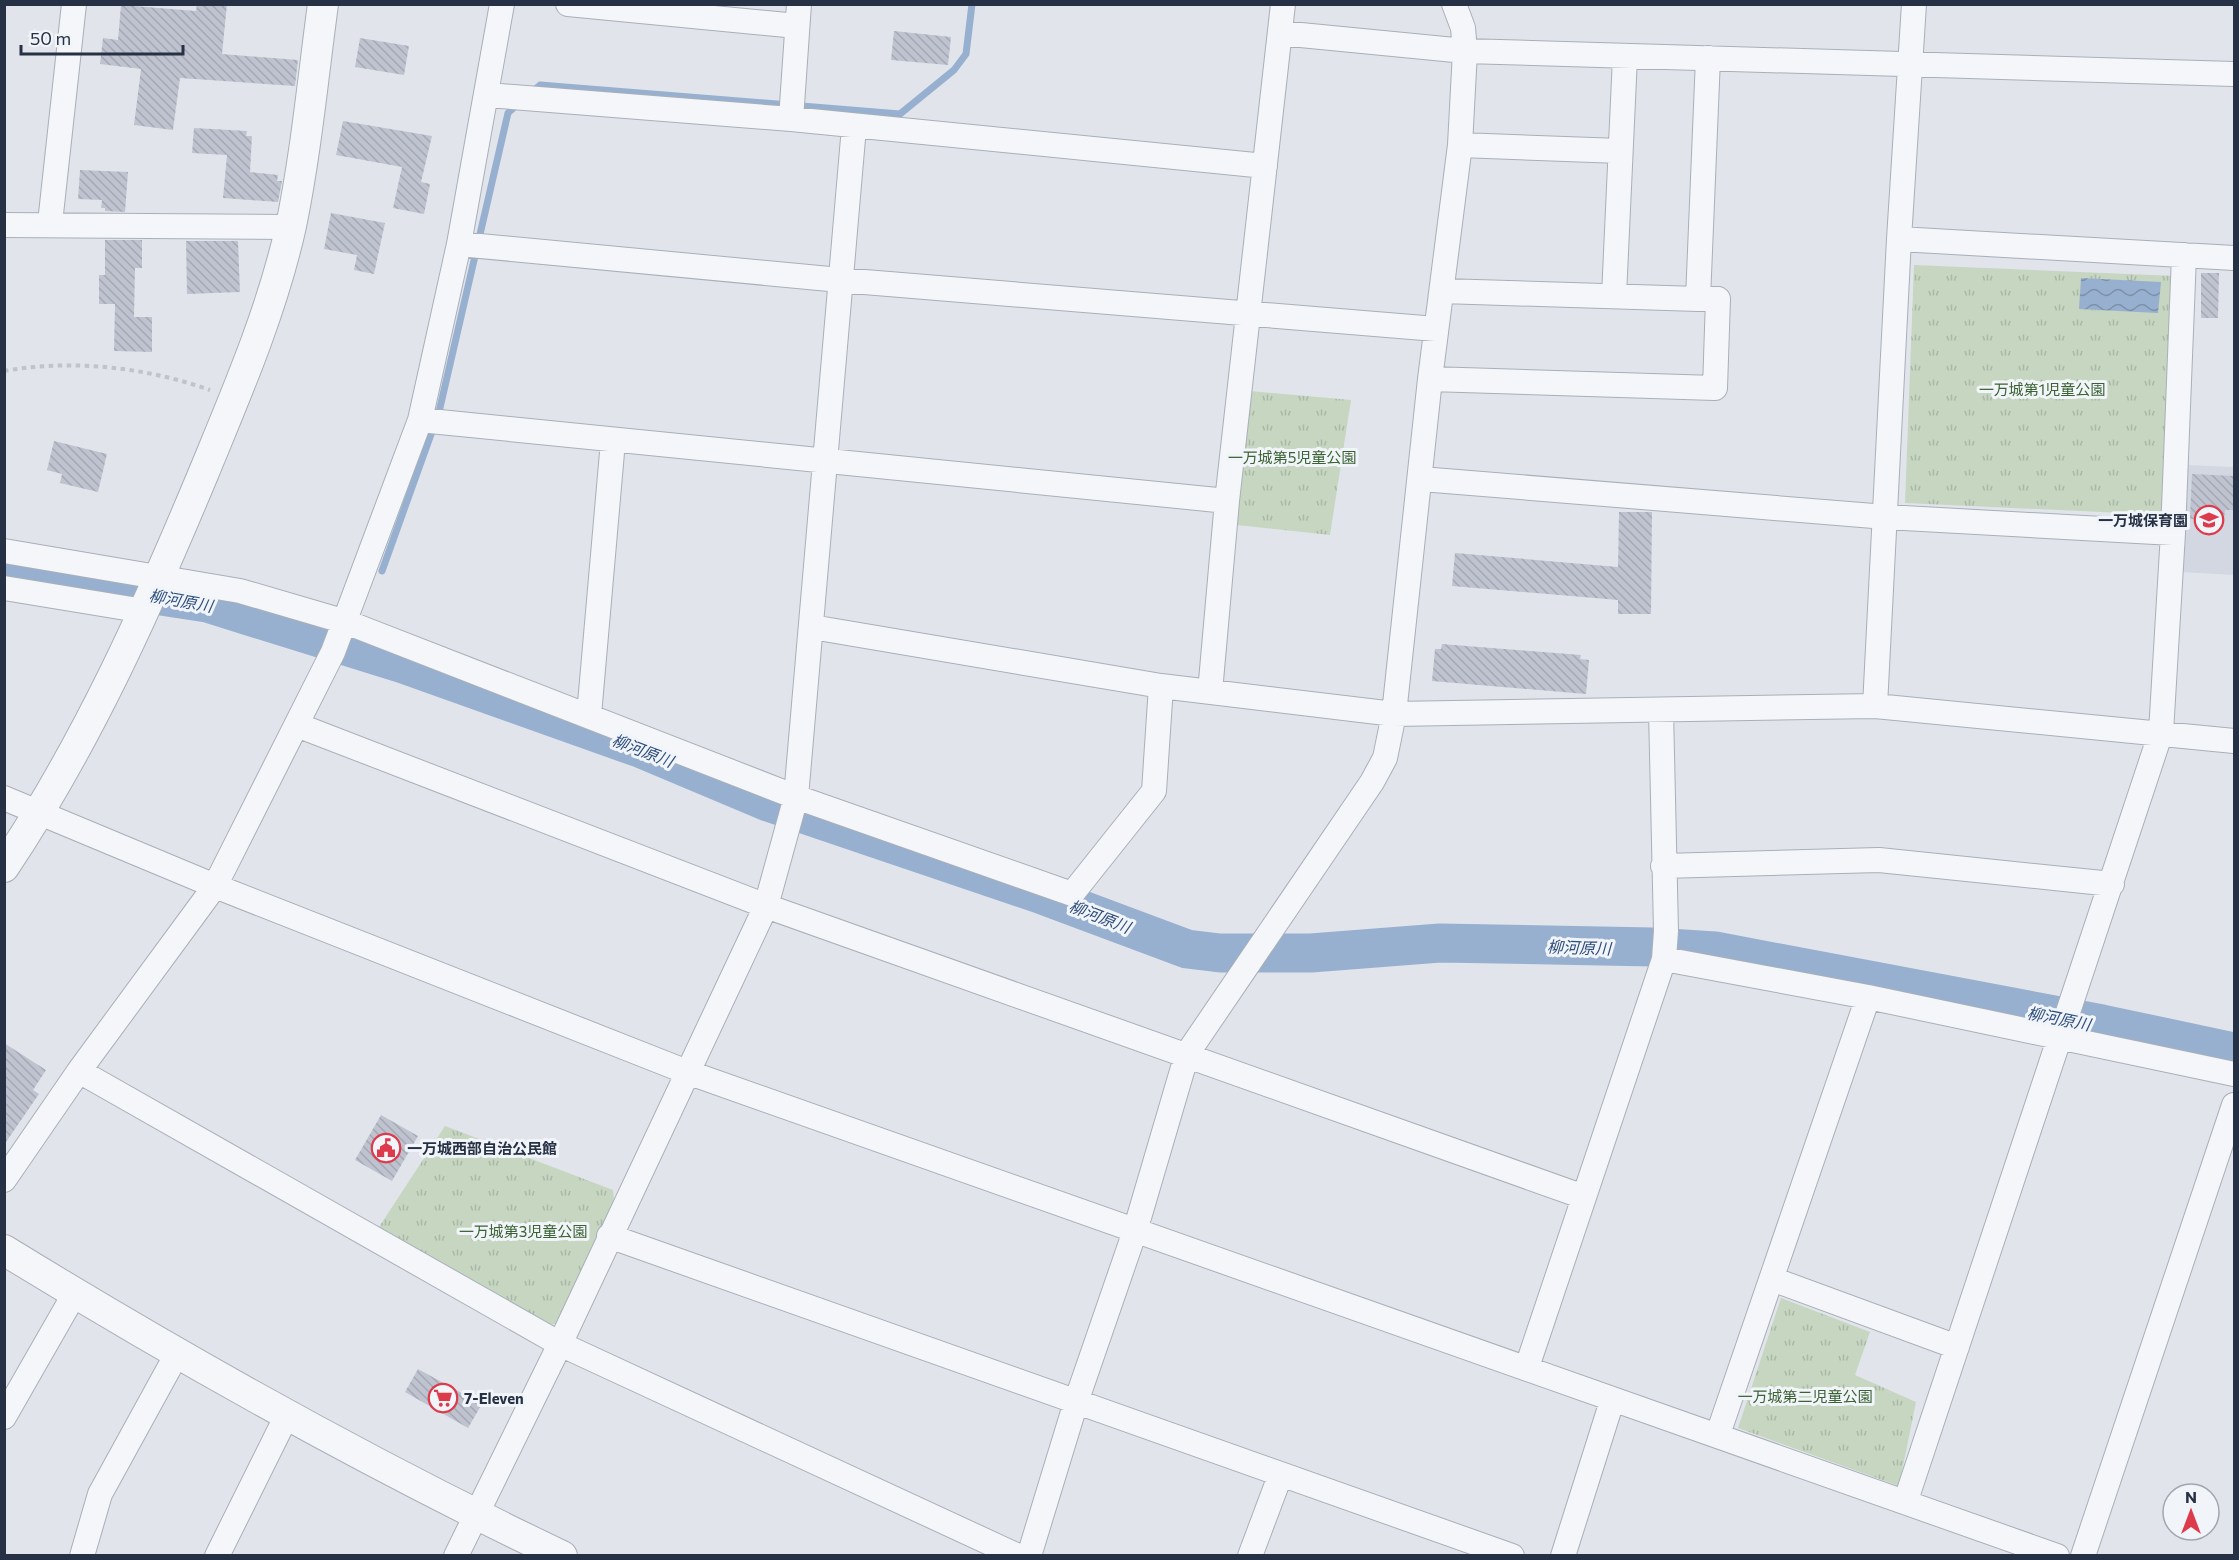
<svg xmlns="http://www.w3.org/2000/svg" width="2239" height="1560" font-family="Commissioner,'Noto Sans JP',sans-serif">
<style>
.built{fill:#d2d7e1}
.park{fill:url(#park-tufts)}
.water{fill:url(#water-waves)}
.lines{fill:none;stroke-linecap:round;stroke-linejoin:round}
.stream{stroke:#98b0cf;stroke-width:7}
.river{stroke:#98b0cf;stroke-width:39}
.building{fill:url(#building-back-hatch)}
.minor-casing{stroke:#a9afb9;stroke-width:26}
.tertiary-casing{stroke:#a9afb9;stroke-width:32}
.path{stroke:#bfc3ca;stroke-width:4;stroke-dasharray:4.5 4.5;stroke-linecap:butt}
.minor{stroke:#f4f6f9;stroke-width:24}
.tertiary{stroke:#f4f6f9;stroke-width:30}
.labels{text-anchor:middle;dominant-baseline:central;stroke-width:6;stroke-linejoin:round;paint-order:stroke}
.park-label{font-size:15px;fill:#3a6233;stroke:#f1f4f8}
.poi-label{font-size:15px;font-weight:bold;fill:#273145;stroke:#f1f4f8;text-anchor:start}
.water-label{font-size:16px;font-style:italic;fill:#2d4d7e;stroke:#f1f4f8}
</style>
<defs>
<pattern id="park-tufts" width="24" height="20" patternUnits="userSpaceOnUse" patternTransform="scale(1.5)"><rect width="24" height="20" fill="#c6d6c1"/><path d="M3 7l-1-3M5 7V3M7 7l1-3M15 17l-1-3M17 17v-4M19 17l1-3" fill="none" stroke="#aab8a7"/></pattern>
<pattern id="water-waves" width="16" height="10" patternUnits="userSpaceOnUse" patternTransform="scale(1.5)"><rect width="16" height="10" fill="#98b0cf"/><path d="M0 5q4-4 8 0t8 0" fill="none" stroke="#7c90aa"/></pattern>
<pattern id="building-back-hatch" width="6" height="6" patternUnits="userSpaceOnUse" patternTransform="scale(1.5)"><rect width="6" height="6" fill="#bec3cf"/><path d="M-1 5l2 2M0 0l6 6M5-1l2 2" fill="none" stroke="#a3a8b3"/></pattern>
</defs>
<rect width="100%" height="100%" fill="#e1e5eb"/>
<path class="built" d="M2186 465 2234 467V575L2181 572Z"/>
<path class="park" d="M1914 265 2176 276 2165 515 1905 503Z
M1250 391 1351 400 1330 535 1236 525Z
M445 1126 613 1190 614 1201 558 1323 548 1326 379 1227Z
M1781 1298 1870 1332 1855 1375 1916 1402 1899 1486 1738 1428Z"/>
<path class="water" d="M2081 278 2161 282 2158 313 2079 309Z"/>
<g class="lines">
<path class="stream" d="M531 93 540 85 900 114 954 70 966 54 972 4
M382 571 439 412 508 113 518 104"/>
<path class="river" d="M4 572 207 603 403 664 642 749 768 802 1037 893 1187 949 1220 953H1311L1440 943 1653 947 1715 951 2102 1024 2234 1052"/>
</g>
<path class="building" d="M197 4H227L222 54 298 60 295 86 180 78 173 130 134 125 141 69 100 64 103 38 118 40 121 5 196 11Z
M894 31 951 37 948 65 891 60Z
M360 38 409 46 404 75 355 67Z
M343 121 432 136 421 182 430 184 424 214 393 208 402 167 336 155Z
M194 128 247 131 246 136H252L250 172 278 175 277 181H282L278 202 223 198 227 155 192 153Z
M80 170 128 172 125 212 105 211V208H101L102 200 78 199Z
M331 213 385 223 374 274 354 270 357 255 324 249Z
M105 240H142V268H135L134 317H152V352L114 351 115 304H99V275H105Z
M186 241H238L240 292 187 294Z
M2201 273H2219L2218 318H2201Z
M54 441 107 454 98 492 60 483 62 474 47 470Z
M2192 474 2235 476V510H2225L2224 520 2190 519Z
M1619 512H1652L1651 614H1618V600L1452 586 1455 553 1618 567Z
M1442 644 1581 655 1580 659 1589 660 1586 694 1432 681 1435 649H1441Z
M4 1043 46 1070 33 1090 39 1094 4 1145Z
M381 1115 418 1136 392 1181 355 1160Z
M418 1369 482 1404 468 1428 405 1392Z"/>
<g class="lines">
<g class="minor-casing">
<path id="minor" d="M568 4 797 26
M1280 33 1465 51 2234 74
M487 95 791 119 1265 166
M791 119 799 4
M1460 145 1620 151
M50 223 74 4
M4 225 291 227
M1899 239 2234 258
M459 244 840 280 1436 329
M1442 291 1698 299 1708 58
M1614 296 1625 57
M1430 379 1715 388 1718 299H1698
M420 420 1227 501
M1421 479 1886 517 2173 533
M4 551 240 591 346 622 796 797 1072 894 1154 791 1161 686
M4 588 144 611
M812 627 1161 686 1394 714 1875 706 2234 741
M1210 692 1227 501 1283 4
M1875 706 1899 239 1914 4
M589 715 613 441
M297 725 766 906 1584 1197
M4 798 215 886 687 1072 2057 1556
M1663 866 1879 860 2112 884
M1664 959 1868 997 2234 1074
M79 1071 560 1344 1018 1556
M4 1180 79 1071 215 886 333 652 420 420 459 244 502 4
M609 1236 1512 1556
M1772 1279 1957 1347
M1527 1367 1664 959 1666 931 1661 710
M4 1417 75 1293
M1718 1434 1868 997
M1906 1500 2161 732 2173 533 2184 255
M82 1556 100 1494 178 1352
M217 1556 287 1415
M456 1556 560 1344 766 906 796 797 854 127
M1029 1556 1076 1402 1135 1231 1187 1054 1372 782 1385 758 1394 714 1430 379 1460 145 1465 51 1463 28 1454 4
M1250 1556 1280 1476
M1563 1556 1612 1401
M2083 1556 2234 1105"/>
</g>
<g class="tertiary-casing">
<path id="tertiary" d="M4 867C87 743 147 609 204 472 237 392 272 311 291 226 306 153 313 78 323 4
M4 1250C185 1361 371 1465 562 1556"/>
</g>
<path class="path" d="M4 371C73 359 145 367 210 390"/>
<use href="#minor" class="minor"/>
<use href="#tertiary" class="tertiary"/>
</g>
<defs>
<g id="school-ring" transform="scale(1.5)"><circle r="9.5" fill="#f1f4f8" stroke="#dd3a4b" stroke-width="1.5"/><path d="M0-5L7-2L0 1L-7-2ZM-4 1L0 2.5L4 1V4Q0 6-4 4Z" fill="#dd3a4b"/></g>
<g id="civic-ring" transform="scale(1.5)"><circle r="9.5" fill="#f1f4f8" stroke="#dd3a4b" stroke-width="1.5"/><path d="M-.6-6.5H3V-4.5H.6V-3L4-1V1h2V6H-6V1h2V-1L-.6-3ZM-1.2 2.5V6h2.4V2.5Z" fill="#dd3a4b"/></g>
<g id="supermarket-ring" transform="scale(1.5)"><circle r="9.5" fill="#f1f4f8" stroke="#dd3a4b" stroke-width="1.5"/><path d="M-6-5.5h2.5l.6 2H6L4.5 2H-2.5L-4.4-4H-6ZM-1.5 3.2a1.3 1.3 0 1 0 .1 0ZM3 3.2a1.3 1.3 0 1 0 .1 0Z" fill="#dd3a4b"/></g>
</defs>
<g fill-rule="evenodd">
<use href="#school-ring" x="2209" y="520"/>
<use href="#civic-ring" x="386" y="1148"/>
<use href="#supermarket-ring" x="443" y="1398"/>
</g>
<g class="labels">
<g class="park-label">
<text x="2042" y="389">一万城第1児童公園</text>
<text x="1292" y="457">一万城第5児童公園</text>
<text x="523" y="1231">一万城第3児童公園</text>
<text x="1805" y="1396">一万城第二児童公園</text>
</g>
<g class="poi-label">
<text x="2188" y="520" text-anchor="end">一万城保育園</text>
<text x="407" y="1148">一万城西部自治公民館</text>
<text x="464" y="1398">7-Eleven</text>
</g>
<g class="water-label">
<text transform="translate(181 600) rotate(10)">柳河原川</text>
<text transform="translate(643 750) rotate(21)">柳河原川</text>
<text transform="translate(1100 916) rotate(21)">柳河原川</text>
<text transform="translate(1579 947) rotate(2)">柳河原川</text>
<text transform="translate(2059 1018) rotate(11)">柳河原川</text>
</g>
</g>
<rect width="2239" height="1560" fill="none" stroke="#273145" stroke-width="12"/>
<g transform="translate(2191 1512)"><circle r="28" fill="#f1f4f8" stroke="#a0a6b0" stroke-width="1.5"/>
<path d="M0-4.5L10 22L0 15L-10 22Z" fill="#dd3a4b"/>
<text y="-9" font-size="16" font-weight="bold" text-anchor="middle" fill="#273145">N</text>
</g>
<path d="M21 45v9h162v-9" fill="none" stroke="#273145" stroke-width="3"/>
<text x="30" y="45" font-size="18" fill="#273145" stroke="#f1f4f8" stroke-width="4.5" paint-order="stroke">50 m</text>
</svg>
